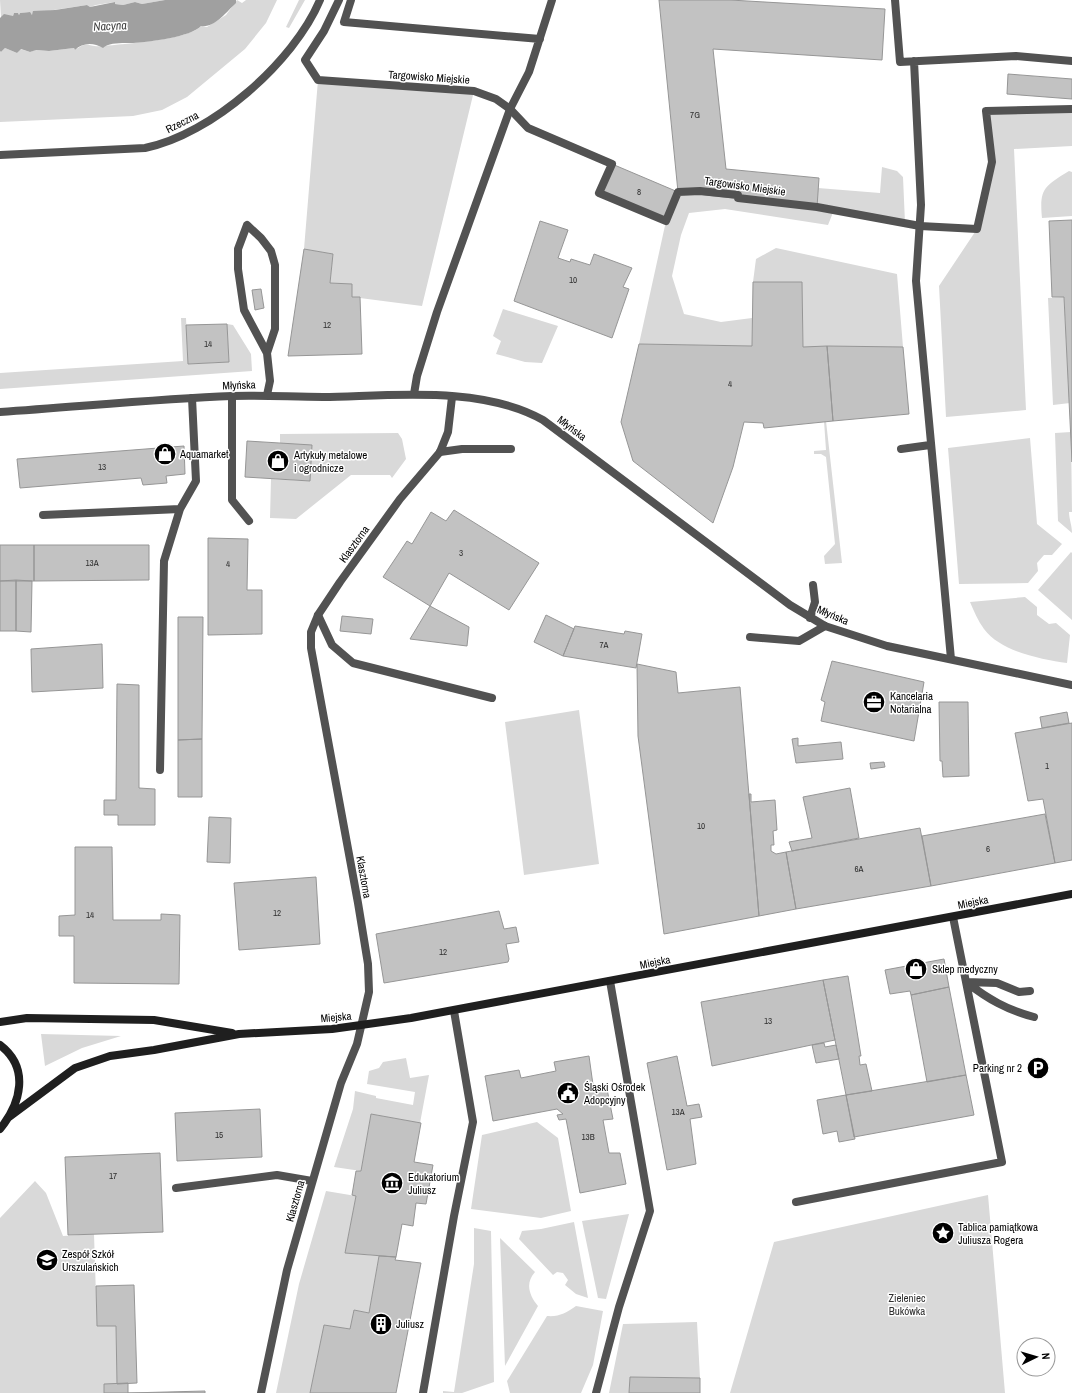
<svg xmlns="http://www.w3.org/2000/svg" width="1072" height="1393" font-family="'Archivo Narrow',sans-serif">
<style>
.green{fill:#d9d9d9}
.water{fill:#a0a0a0}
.building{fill:#c2c2c2;stroke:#969696}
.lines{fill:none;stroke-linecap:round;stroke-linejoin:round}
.lane{stroke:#525252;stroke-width:8}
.street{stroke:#525252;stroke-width:8}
.secondary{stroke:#1f1f1f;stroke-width:8}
.labels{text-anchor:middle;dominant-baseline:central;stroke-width:3;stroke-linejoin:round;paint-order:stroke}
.number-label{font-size:9px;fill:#303030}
.street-label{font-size:11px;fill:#000;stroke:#fff}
.poi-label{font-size:11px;fill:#000;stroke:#fff;text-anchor:start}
.park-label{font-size:11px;fill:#303030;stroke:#fff}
.water-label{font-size:12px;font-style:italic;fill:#414141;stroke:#fff}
</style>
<rect width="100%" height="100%" fill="#fff"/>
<path class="green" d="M0 0H165L142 4 135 2 123 5 115 4V2L96 5 90 7 87 5 47 11 32 15 29 12 20 13 19 15 18 13H14L13 16H4L1 18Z
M237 0 242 3 246 0H277L266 23 245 49 187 97 162 110 133 116 0 122V51L1 52 5 48 17 53 20 49 30 52 35 50 49 51 74 48 75 50C89 40 88 48 103 46 123 44 189 40 201 26L207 27 226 15Z
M299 0H305L289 28 286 27Z
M318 80 474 91 422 306 352 297 351 284 330 283 333 254 304 249Z
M1072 109V146L1014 149 1026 410 946 417 939 286 977 229 992 162 986 111Z
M882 167 897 171 903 177 905 223 834 210 828 225 725 209 689 213 681 235 672 276 684 314 721 322 752 318V346L639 344 666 221 678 192 818 188 880 193Z
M1069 171 1072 172V216L1042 218C1039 188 1045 186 1069 171Z
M776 248 897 274 903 347H803L802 282H753L756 259Z
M1064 297 1070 403 1053 405 1048 298Z
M503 309 558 326 542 363 525 362 496 354 501 341 493 336Z
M181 318H186L188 364 229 362 227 324 233 325 251 354 252 371 0 389V373L183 361Z
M824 421H826L842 563 825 564 824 556 835 544 826 457 821 454H814V451L826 450Z
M1071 432 1072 512H1069C1069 519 1072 525 1072 533L1058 521 1055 433Z
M398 433 402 439 406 459 392 478 390 475H351L296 519 270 518 271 479 309 481 280 443V434Z
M1030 438 1037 524 1062 544 1052 555H1044L1037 563 1038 571 1028 583 959 584 948 448Z
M1071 552 1072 553V620L1038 590Z
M1025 597 1037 607V615L1049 624 1056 623 1070 635 1067 663C1041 659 1001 652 984 629 978 621 974 611 970 602Z
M579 710 599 864 524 875 505 722Z
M41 1034 121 1036 82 1048 45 1066Z
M406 1058 410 1078 429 1075 420 1123 371 1114 361 1171 334 1167 353 1109 355 1091 376 1096V1098L413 1105 415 1092 367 1084 369 1071 379 1068 383 1062Z
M537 1122 558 1138 571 1211 541 1218 471 1209 482 1135Z
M35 1181 46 1193 63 1236 94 1234 97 1326H116L117 1384H104V1393H0V1218Z
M326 1191 356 1196 345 1253 379 1256 369 1313 354 1310 350 1329 324 1325 310 1393H276L299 1284Z
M988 1195 1005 1393H730L774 1242Z
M629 1214 606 1299 598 1298 582 1221Z
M574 1222 588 1298 576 1294 565 1285 568 1280 563 1273 557 1272 553 1275 519 1239 522 1231 541 1229Z
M474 1228 491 1231 494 1382 462 1393H443V1391L454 1392 474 1264Z
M500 1238 535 1272C525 1283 529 1295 538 1306L505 1366Z
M576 1306 603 1311 593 1365 581 1393H510L507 1381 547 1316C559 1317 566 1313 576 1306Z
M697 1322 700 1378 630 1377 629 1393H609L623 1324Z"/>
<path class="water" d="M165 0H236V3C226 12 215 28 201 26 191 37 149 42 133 43 124 43 109 42 103 48 93 42 82 43 75 50L74 48 49 51 36 50 30 52 21 49 17 53 5 48 1 52 0 51V18L4 14 13 16 14 13H18L19 15 20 13 30 12 32 15 33 11 55 10 87 5 90 7 115 2V4L123 5 135 2 142 4Z"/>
<path class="building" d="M659 0H730L885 9 882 60 713 49 726 169 819 178 817 207 678 192Z
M1008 74 1072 79V99L1007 94Z
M612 164 678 192 666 221 599 193Z
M1072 220V462L1064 297H1052L1049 221Z
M540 221 568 230 558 258 570 262 571 259 590 265 594 254 632 268 623 287 629 289 612 338 514 301Z
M304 249 333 254 330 283 352 284V297H360L362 354 288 356Z
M753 282H802L803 347 827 346 833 421 764 428 763 423 744 422 733 467 713 523 633 461 621 422 639 344 752 346Z
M261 289 264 308 255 310 252 290Z
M227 324 229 362 188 364 186 325Z
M827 346 903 347 909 414 833 421Z
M247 441 312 445 310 481 245 477Z
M184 446 185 474 166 476 167 483 143 485 141 478 20 488 17 459Z
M454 510 539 563 509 610 449 573 430 606 383 577 407 541 412 544 431 512 446 521Z
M208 538 248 539 247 590H262V634L208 635Z
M0 545H34V581H0Z
M34 545H149V580L34 581Z
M16 580V631H0V581Z
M16 580 32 581 31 632 16 631Z
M430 606 469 627 467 646 410 639Z
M546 615 574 629 563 656 534 642Z
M342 616 373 619 371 634 340 631Z
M178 617H203L202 739 178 740Z
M575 626 624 634 625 631 642 634 636 668 563 656Z
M102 644 103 688 32 692 31 649Z
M832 661 924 682 914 741 821 721 825 702 821 700Z
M637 664 676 672 678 693 740 687 759 916 664 934 638 736Z
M117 684 139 685V788L155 789V825H118V815H104V800H116Z
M939 702H968L969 776 943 777 942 761H940Z
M1067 712 1069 723 1042 728 1040 717Z
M1072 723V860L1055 863 1043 799 1028 801 1015 733Z
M798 738V746L841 742 843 759 796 763 792 739Z
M202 739V797H178V740Z
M884 762 885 767 871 769 870 763Z
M850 788 859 838 792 851 789 842 812 838 803 797Z
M749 794H751V802L775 800 777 830 773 831 774 845H771V851L776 854 786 852 796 909 759 916Z
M1045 814 1055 863 931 886 922 836Z
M209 817 231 818 230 863 207 862Z
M920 828 931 886 796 909 786 852Z
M75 847H112L113 920H161V914L180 915 179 984 74 983V936H59V916L75 915Z
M316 877 320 944 239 950 234 883Z
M499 911 504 929 516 927 519 942 506 944 509 959 508 962 384 983 376 934Z
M944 959 949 987 911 995 910 991 890 994 885 970Z
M848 976 861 1056H859L860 1065 866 1064 872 1091 846 1095 823 980Z
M823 980 835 1040 712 1066 701 1002Z
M949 987 966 1075 927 1082 911 995Z
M824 1043 825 1047 836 1045 839 1059 816 1063 812 1045Z
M589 1056 594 1092 607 1089 613 1119 603 1120 609 1153H620L626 1184 580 1193 566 1119 559 1120 557 1115 563 1114 557 1109 493 1121 485 1076 519 1070 521 1078 556 1071 554 1062Z
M677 1056 687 1106 699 1104 702 1117 690 1119 696 1164 667 1170 647 1063Z
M966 1075 974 1115 854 1137 846 1095Z
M846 1095 855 1139 839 1142 837 1131 823 1134 817 1100Z
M260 1109 262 1157 177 1161 175 1113Z
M371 1114 421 1123 414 1162 433 1165 426 1204 416 1203 413 1226 402 1224 396 1257 345 1253 356 1196 352 1195 356 1171H361Z
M160 1153 163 1232 68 1235 65 1157Z
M379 1256 396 1257 395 1260 421 1263 396 1393H310L324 1325 350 1329 354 1310 369 1313Z
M134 1285 137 1383 117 1384 116 1326H97L96 1286Z
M630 1377 700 1378V1393H629Z
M128 1383V1393L205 1391V1393H104V1384Z"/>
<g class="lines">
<path class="lane" d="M351 0 344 22 540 39
M895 0 900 62 1016 56 1072 61
M914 61 921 205 916 281 951 659
M414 394 417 376 437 312 510 109 529 72 552 0
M267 395 270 381 267 353 275 329V265L271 251 261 238 247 225 238 249V269L244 310 267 353
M232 396V500L249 521
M901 449 930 445
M440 452 462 449H511
M43 515 180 509
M318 615 332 645 353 663 492 698
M810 618 815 602 813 585
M750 637 799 641 825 626
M160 770 164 561 180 509 196 481 192 398
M1030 991 1019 992 997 983 966 982C988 999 1007 1010 1034 1017
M176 1188 277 1175 312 1181
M796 1202 1002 1162 953 917
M423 1393 454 1216 473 1122 454 1011
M596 1393 619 1307 650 1211 610 981"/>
<path class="street" d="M339 0 324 31 305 60 318 80 474 91 496 99 510 109 528 128 612 164 599 193 666 221 678 192 700 191 738 195V198L817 207 920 226 977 229 992 162 986 111 1072 109
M0 155 145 148C211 135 294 62 320 0
M0 412C77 407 155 399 232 396 263 395 293 397 323 397 391 396 481 385 543 420L790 605 825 626 887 646 1072 685
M261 1393 287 1270 341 1083 357 1044 369 992 368 964 358 903 311 648V632L318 615 340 582 400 499 440 452 448 432 452 397"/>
<path class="secondary" d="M0 1022 27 1018 154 1020 232 1033
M0 1045C30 1068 21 1103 0 1129
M9 1117 75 1068 110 1056 154 1050 239 1034 332 1029 411 1018 1072 894"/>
</g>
<defs>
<g id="shop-disc" transform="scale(1.15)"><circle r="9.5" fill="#000" stroke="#fff"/><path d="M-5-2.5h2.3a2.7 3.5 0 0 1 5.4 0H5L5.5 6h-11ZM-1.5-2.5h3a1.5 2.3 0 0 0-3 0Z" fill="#fff"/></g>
<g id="office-disc" transform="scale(1.15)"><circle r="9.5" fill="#000" stroke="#fff"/><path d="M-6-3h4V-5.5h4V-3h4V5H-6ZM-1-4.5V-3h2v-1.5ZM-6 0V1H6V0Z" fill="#fff"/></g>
<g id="parking-disc" transform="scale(1.15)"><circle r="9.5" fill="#000" stroke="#fff"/><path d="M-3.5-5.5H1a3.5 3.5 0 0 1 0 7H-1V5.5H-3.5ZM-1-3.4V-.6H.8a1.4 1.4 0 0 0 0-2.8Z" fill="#fff"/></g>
<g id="civic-disc" transform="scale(1.15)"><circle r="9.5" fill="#000" stroke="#fff"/><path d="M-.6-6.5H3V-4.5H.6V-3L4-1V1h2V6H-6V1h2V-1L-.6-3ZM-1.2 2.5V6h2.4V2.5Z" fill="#fff"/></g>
<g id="museum-disc" transform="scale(1.15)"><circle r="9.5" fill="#000" stroke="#fff"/><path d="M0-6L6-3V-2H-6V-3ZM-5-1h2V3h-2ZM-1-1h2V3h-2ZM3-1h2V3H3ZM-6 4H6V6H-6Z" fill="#fff"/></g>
<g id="sight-disc" transform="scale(1.15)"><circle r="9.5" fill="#000" stroke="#fff"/><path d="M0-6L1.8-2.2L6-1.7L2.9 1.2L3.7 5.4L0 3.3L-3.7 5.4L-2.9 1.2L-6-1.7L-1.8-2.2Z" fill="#fff"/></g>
<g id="school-disc" transform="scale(1.15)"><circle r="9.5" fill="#000" stroke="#fff"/><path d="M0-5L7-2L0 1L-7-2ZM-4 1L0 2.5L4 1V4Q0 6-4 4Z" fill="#fff"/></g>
<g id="building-disc" transform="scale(1.15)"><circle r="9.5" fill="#000" stroke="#fff"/><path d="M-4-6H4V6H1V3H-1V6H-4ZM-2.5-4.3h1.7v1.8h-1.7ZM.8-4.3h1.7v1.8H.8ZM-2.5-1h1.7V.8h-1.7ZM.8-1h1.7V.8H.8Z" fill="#fff"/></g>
</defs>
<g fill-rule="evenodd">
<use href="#shop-disc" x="165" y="454"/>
<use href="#shop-disc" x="278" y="461"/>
<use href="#office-disc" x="874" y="702"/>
<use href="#shop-disc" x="916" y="969"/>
<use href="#parking-disc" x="1038" y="1068"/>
<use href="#civic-disc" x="568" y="1093"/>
<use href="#museum-disc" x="392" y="1183"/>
<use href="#sight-disc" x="943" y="1233"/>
<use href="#school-disc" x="47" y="1260"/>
<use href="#building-disc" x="381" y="1324"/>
</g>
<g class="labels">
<g class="number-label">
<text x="695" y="115">7G</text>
<text x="639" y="192">8</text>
<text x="573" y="280">10</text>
<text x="327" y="325">12</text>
<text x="208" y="344">14</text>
<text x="730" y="384">4</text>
<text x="102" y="467">13</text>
<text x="461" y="553">3</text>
<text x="92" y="563">13A</text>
<text x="228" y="564">4</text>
<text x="604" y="645">7A</text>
<text x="1047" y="766">1</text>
<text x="701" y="826">10</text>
<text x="988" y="849">6</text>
<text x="859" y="869">6A</text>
<text x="277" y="913">12</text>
<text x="90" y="915">14</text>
<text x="443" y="952">12</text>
<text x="768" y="1021">13</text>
<text x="678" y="1112">13A</text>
<text x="219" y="1135">15</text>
<text x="588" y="1137">13B</text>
<text x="113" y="1176">17</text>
</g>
<g class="street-label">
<text transform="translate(429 77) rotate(4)">Targowisko Miejskie</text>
<text transform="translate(182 122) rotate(-27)">Rzeczna</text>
<text transform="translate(745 186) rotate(8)">Targowisko Miejskie</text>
<text transform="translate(239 385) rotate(-2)">Młyńska</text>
<text transform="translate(572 428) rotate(37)">Młyńska</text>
<text transform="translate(354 544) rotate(-54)">Klasztorna</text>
<text transform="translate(833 615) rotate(23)">Młyńska</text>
<text transform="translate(364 877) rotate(80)">Klasztorna</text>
<text transform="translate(973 902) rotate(-11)">Miejska</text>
<text transform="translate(655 962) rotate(-11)">Miejska</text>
<text transform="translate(336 1017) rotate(-5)">Miejska</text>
<text transform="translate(295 1201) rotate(-74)">Klasztorna</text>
</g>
<g class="poi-label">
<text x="180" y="454">Aquamarket</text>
<text x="294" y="455">Artykuły metalowe<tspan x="294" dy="13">i ogrodnicze</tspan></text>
<text x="890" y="696">Kancelaria<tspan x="890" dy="13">Notarialna</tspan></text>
<text x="932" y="969">Sklep medyczny</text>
<text x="1022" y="1068" text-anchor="end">Parking nr 2</text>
<text x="584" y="1087">Śląski Ośrodek<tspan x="584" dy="13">Adopcyjny</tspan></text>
<text x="408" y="1177">Edukatorium<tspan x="408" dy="13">Juliusz</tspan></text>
<text x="958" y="1227">Tablica pamiątkowa<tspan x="958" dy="13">Juliusza Rogera</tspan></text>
<text x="62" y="1254">Zespół Szkół<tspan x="62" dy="13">Urszulańskich</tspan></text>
<text x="396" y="1324">Juliusz</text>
</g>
<g class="park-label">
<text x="907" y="1298">Zieleniec<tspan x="907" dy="13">Bukówka</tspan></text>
</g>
<g class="water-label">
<text transform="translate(110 26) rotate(-3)">Nacyna</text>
</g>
</g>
<g transform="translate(1036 1357) rotate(85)"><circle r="19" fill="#ffffff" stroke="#999999"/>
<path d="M0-3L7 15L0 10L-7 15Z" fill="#000000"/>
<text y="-6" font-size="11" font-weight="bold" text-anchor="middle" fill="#000000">N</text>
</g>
</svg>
